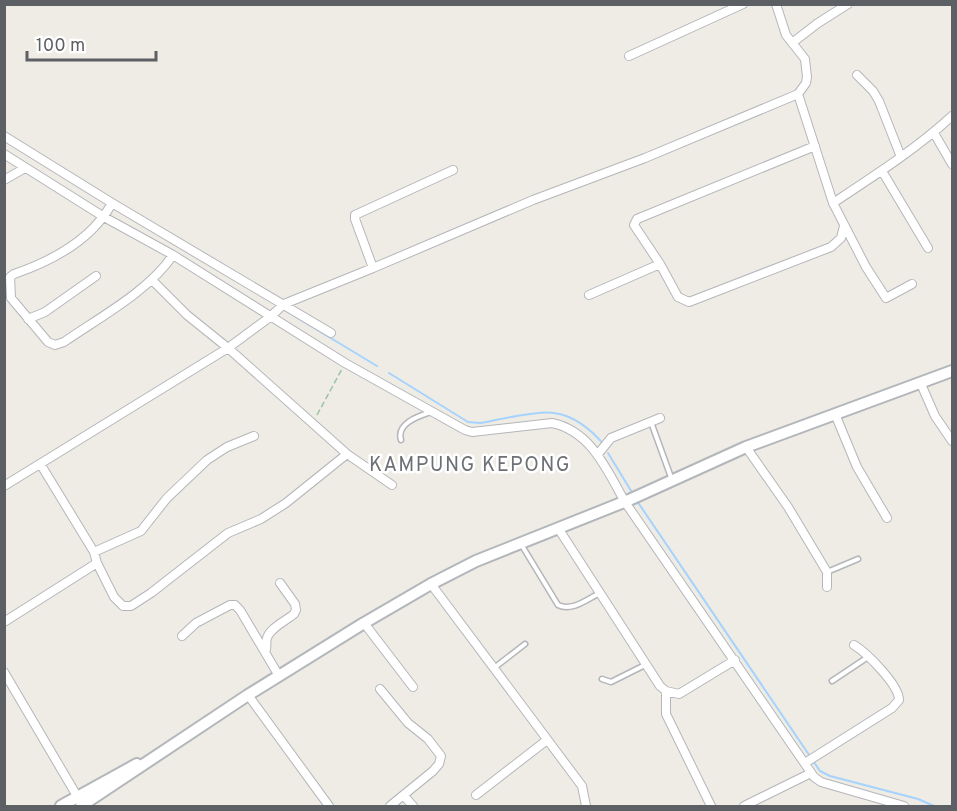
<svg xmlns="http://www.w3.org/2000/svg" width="957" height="811" font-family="Overpass,sans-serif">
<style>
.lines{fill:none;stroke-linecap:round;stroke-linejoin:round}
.stream{stroke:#a6d3fd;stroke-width:2}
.lane-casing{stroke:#b5b6bb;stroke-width:7}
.street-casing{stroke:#b5b6bb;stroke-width:10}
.secondary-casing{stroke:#b3b6bb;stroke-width:14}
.path{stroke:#99c4a7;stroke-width:1.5;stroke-dasharray:6 3;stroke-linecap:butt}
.lane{stroke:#fff;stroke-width:4}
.street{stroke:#fff;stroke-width:8}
.secondary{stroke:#fff;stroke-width:10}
.labels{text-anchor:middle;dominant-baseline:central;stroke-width:5;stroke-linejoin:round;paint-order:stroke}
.neighbourhood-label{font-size:20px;letter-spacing:1.5px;fill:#6d7176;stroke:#fff}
</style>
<rect width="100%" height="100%" fill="#eeece4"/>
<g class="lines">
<path class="stream" d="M281 308 377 366
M389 373 468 422 480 423C497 420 539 410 554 413 573 415 592 430 604 445
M608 453 633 494
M637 501 820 771 830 776 918 799 934 806"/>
<g class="lane-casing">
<path id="lane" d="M651 422 672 480
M401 440C396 423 419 416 431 412
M521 544 558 605C572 612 587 599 600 593
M827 572 858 559
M494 668 525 644
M602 679 611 682 645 665
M832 681 868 657"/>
</g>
<g class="street-casing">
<path id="street" d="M792 43 818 23 848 4
M629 56 743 4
M857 75 873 91 879 101 901 157
M798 94 833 203 866 267 886 298 912 284
M934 133 952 164
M4 136 112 203 331 333
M815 146 637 219 634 225 660 264 678 297 689 302 831 247 841 238 844 226
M4 154 104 217 173 255 345 363 465 430 472 432 552 423C591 431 607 470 625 502L814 777 821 782 904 806
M882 171 928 248
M4 180 25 168
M112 203C92 240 52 261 14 274L10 277 11 298 48 342 55 345 64 342C100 317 149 291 173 255
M833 203C874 176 916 149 952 116
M373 268 533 200 645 158 798 94 806 83 807 77 805 59 786 35 776 4
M589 295 660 264
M28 319 45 312 96 276
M921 384 935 416 952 441
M835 414 857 467 887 518
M746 447 788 507 827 572V587
M347 454 392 485
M598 454 611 438 660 418
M4 486 228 348 270 317 284 304 373 268 355 219V215L453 170
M558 528 660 686 666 691 679 694 735 660
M94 552 141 531 167 498 207 460 227 447 254 436
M97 563 114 597 123 606H131L151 593 228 533 261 519 286 503 347 454 228 348 187 315 152 280
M431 584 582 786 586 806
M4 622 97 563 94 552 41 465
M364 623 413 687
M182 636 196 623 230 605H235L240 610 279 676
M265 652C268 646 265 644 267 638 270 628 287 620 294 614L296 610 295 604 280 583
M4 672 77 796
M380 689 408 723 428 739 441 756 439 764 433 771 390 806
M666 691V714L711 806
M248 695 329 806
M805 763 892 708 899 700C899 685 867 653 854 645
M476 795 547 740
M404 796 413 806
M744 806 811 773"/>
</g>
<g class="secondary-casing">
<path id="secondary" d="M61 806 137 764
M81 806 248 695 364 623 431 584 476 561 629 500 746 447 952 371"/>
</g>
<path class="path" d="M317 415 342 369"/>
<use href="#lane" class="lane"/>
<use href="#street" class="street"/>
<use href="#secondary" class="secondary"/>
</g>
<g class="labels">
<g class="neighbourhood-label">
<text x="470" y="466">KAMPUNG KEPONG</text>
</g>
</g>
<rect width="957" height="811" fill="none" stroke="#5c5f64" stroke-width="12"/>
<path d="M27 51v9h129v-9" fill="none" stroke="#5c5f64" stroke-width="3"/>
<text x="36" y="51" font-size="18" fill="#5c5f64" stroke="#ffffff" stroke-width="4.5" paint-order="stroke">100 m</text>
</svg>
